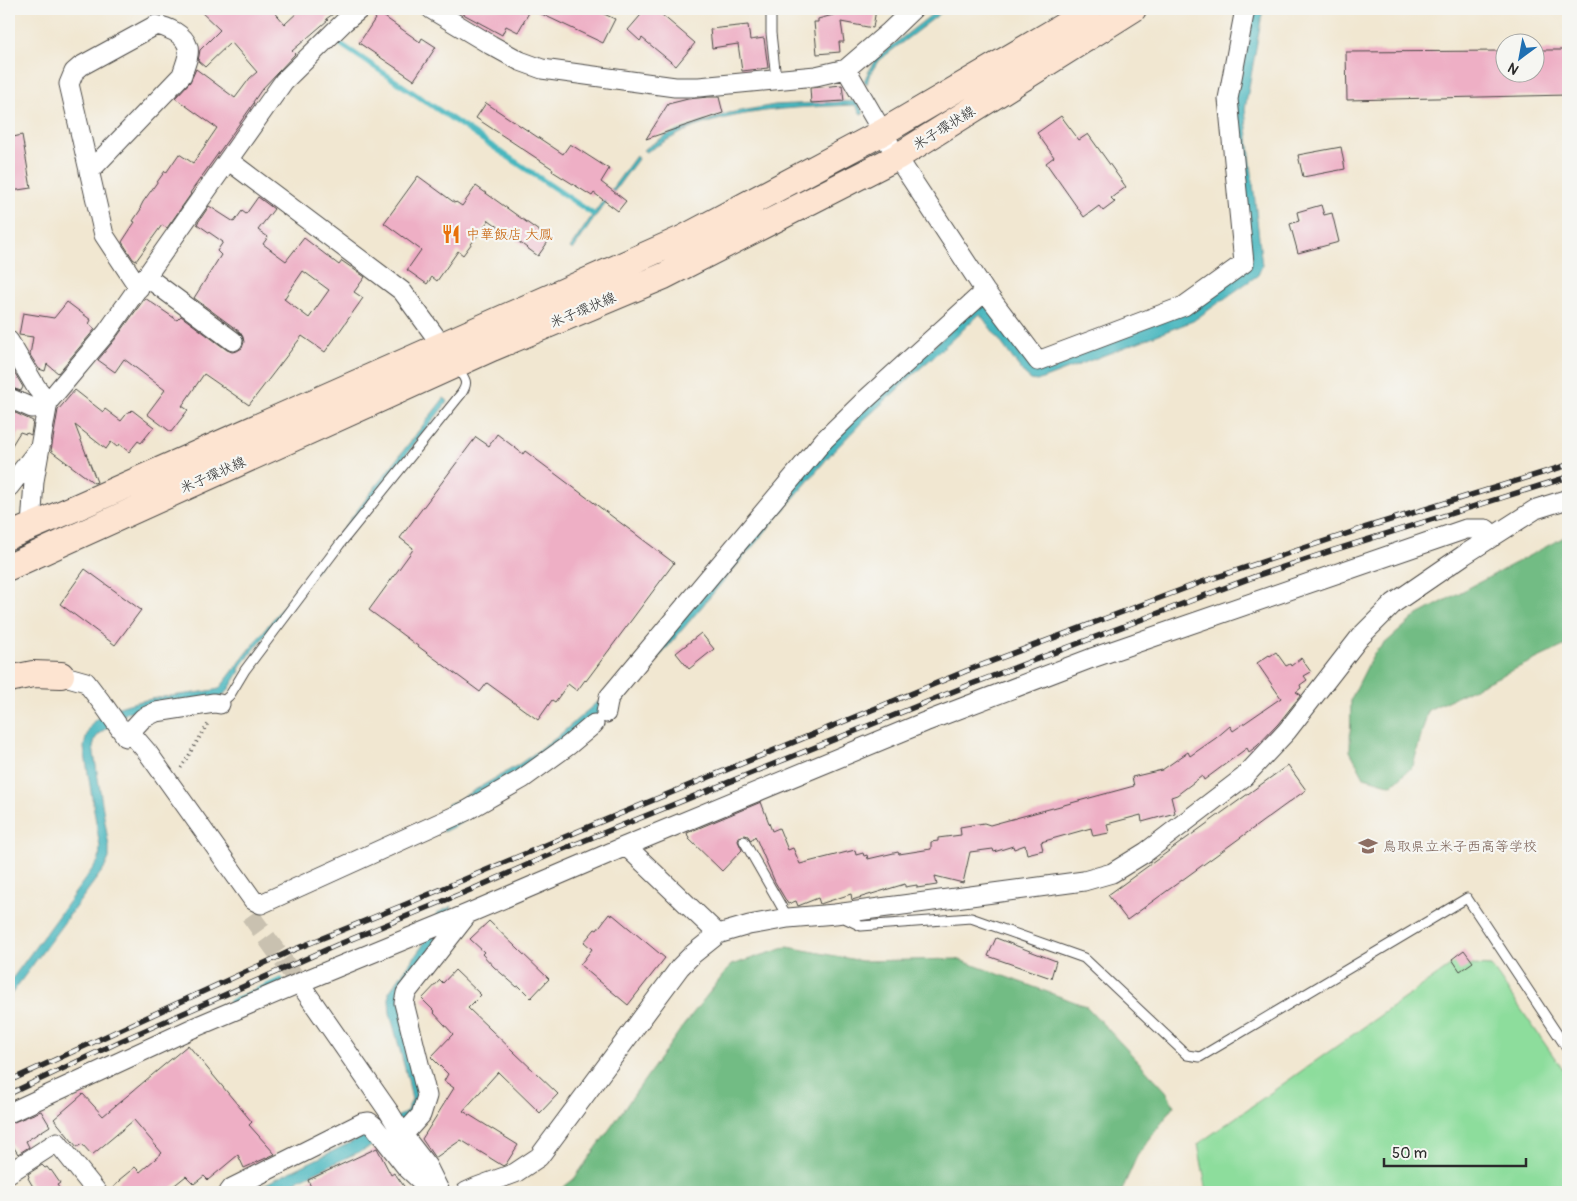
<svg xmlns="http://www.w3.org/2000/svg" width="1577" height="1201" font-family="Pangolin,'Klee One',sans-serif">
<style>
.green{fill:#8ddd9c;stroke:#5c8464}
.forest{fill:#72bc84;stroke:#4e7458}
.water{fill:#48b7bf;stroke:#3a7175}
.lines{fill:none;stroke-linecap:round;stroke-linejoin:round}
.stream{stroke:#48b7bf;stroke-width:5.5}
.building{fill:#eeafc5;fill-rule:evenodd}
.street-tunnel{stroke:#c9c1b0;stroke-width:19;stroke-dasharray:19 9;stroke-linecap:butt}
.lane-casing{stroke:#494744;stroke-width:11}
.street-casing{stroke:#494744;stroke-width:21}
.secondary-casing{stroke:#494744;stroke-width:28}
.path{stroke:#494744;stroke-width:3;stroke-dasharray:1 4;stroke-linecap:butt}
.lane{stroke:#fff;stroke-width:9}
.street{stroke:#fff;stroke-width:19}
.secondary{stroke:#fde4d1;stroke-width:26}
.rail-casing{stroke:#2b2b2b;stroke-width:5.5}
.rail{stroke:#f6f6f2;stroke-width:4;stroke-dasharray:11;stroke-linecap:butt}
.labels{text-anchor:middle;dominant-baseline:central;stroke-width:4.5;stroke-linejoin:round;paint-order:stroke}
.street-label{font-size:14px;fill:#2b2b2b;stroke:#f6f6f2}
.food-label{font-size:14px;fill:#c56008;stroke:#f6f6f2;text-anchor:start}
.education-label{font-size:14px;fill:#785e54;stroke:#f6f6f2;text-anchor:start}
</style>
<rect width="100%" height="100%" fill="#f6f6f2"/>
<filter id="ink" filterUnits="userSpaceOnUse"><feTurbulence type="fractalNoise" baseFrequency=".02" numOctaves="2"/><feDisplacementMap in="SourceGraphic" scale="10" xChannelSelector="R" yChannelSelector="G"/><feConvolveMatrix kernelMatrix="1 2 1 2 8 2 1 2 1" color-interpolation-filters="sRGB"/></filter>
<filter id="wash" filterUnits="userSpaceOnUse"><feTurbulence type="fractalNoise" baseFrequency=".0096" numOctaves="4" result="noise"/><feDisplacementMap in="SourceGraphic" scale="20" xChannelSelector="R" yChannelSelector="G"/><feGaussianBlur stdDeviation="1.12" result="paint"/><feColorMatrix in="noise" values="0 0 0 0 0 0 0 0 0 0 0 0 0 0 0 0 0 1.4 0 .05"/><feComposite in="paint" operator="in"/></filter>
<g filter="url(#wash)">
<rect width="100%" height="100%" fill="#f1e7d1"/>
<path class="green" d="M1453 964 1491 966 1568 1077V1188L1562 1192H1207L1198 1144Z"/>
<path class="forest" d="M1568 535V644L1428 710 1413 766 1392 785 1364 777 1350 751 1351 699 1374 653 1416 616Z
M788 947 862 961 957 959 1086 1006 1166 1091 1174 1106 1137 1156 1121 1192H557L574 1179 683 1026 731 965Z"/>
<path class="water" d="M939 9H946L878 61 869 76 867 84 864 81 875 59Z
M1250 9H1263L1245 109 1262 266 1258 275 1193 321 1037 381 1031 380 1025 375 980 314 865 419 831 454 616 708 599 713 565 742 459 824 443 832C440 823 443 812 448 804L456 801 518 765 556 738 596 703 614 699 829 443 984 299 1036 369 1251 266 1234 98Z
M857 101 864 113 861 114 855 105C800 107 746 109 694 127 677 134 662 143 646 152L643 150 667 135 729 113 775 105Z
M636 156 638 159 595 217 573 250 570 248 594 213Z
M444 398 448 401 239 669 240 671 227 692 218 698 128 712 100 733 95 739 93 747 109 847V858L105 867 9 997V983L99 860 100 847 84 748C85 740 89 725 95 720 125 696 182 697 219 689Z
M452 906 443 931 402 992 420 1092 409 1123 370 1147 272 1192H249L360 1138 406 1112 412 1100 408 1080 390 1013 389 1000V992L423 945 426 937 429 936 437 913Z"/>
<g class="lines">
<path class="stream" d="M342 45 593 214
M231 1002 281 980"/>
</g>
<g id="blocks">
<path class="building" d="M198 9H272L285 24 301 9H340L326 19 328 20 292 51 295 54 262 89 253 102 254 103 190 193 191 194 167 228 162 225 136 261 133 259 122 242 135 222 133 221 141 209 140 208 143 202 165 171 166 173 179 154 193 163 217 128 175 98 190 82 196 69 235 98 250 78 257 72 231 42 205 67 198 61 200 50 220 30Z
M454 9H593L615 19 603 43 531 9 518 32 506 26 502 35Z
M646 9H655L695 43 676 66 642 38 640 41 628 30Z
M852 9H876L873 28 841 22 844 42H839L840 52 817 54 814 22H818V19L852 10Z
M379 13 420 42 422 38 436 47 414 80 359 43Z
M748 25 750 40 764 38 768 68 742 71 738 44 712 48 710 29Z
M1534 50H1568V95L1347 100 1346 52 1504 51V72H1534Z
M842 85 844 101 811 103 810 88Z
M708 97H719L723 113 646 139 668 104 688 99Z
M486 103 563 154 570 144 609 169 601 182 626 201 618 211 594 193 592 196 552 171 553 169 476 118Z
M1061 116 1079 140 1088 134 1126 187 1111 198 1115 202 1103 211 1099 206 1084 217 1046 163 1054 157 1037 133Z
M22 135 31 188 11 191 10 186H9V138Z
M1341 147 1345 169 1303 177 1298 155Z
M418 176 455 203 456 202 462 206 476 186 550 239 538 256 489 220 463 255 458 251 437 281 432 277 427 284 407 270 421 250 384 223Z
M258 197 274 209 258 230 268 237 263 244 286 261 304 238 339 265 342 261 365 277 354 292 363 298 325 352 302 336 249 405 204 374 182 406 188 410 171 432 147 414 165 390 124 359 115 372 98 360 116 338 145 298 177 320 181 316 227 350 232 352 237 351 242 348 244 342 243 337 240 332 194 298 221 255 217 251 223 242 197 224 209 206 234 222 242 211 246 214ZM303 271 329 290 309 318 284 299Z
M1321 205 1324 215 1332 213 1339 242 1298 253 1290 224 1299 221 1297 212Z
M67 302 91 320 89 324 95 329 58 373 47 364 45 371 39 369 30 355 33 337 19 335 23 313 54 318Z
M9 363 23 387 21 391 9 387Z
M75 390 103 412 105 409 121 421 129 411 130 412 132 410 154 427 141 443 138 441 129 452 119 444 117 447 111 442 106 449 75 425 97 482 94 483 51 451 58 410Z
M9 410 33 421 31 435 27 433 26 434 20 432 9 450Z
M497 434 523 454 525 451 674 563 586 681 585 680 577 691 568 684 555 702 552 700 538 720 487 683 480 692 369 610 412 551 413 548 400 538 476 437 489 446Z
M85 569 141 610 115 645 60 604Z
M701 633 714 649 689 669 676 653Z
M1276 652 1286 666 1290 664 1291 666 1301 658 1311 672 1304 676 1307 680 1300 685 1301 688 1296 692 1301 695 1278 724 1257 746 1249 752 1247 748 1204 780 1202 776 1177 795 1171 797 1175 813 1142 822 1141 815 1107 824 1109 833 1093 836 1091 828 1041 842 1043 850 1027 854 1025 845 1014 849 1013 846 994 852 993 849 970 852 963 883 935 876 937 885 917 888V885L905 887V884L852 900 851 894 820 904 818 898 798 906 796 901 788 904 775 882 755 836 751 841 748 836 745 835 739 837 738 841 742 850 722 871 689 839 687 833 761 802 772 831 779 828 788 850 793 848 800 864 855 850 856 855 863 853 864 856 867 855 868 859 898 852 899 854 931 849V842L938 841V838L961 835 960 827 984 823 990 825 1134 786 1132 777 1162 770 1188 752 1190 756 1216 738 1230 726 1233 731 1281 698 1257 663 1269 655 1270 656Z
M1288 765 1306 790 1127 920 1108 895Z
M609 914 612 916V914L665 958 628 1005 580 965 592 949 584 942 595 929 597 930Z
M489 921 549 979 531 998 519 986 517 987 494 967 482 954 484 952 470 939Z
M996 938 1056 961 1051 978 988 956Z
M1464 950 1473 962 1460 971 1452 959Z
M455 970 481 995 468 1008 558 1094 540 1113 498 1072 463 1111 518 1145 506 1164 503 1166 461 1140 435 1158 422 1139 454 1088 444 1081 448 1074 431 1057 453 1034 434 1013 435 1012 422 999 440 980 443 983Z
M188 1045 252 1122 249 1125 275 1154 244 1168 238 1155 208 1180 204 1176 194 1184 186 1176 166 1192H108L120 1181 119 1180 135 1167 140 1172 162 1153 134 1120 92 1155 82 1144 77 1147 54 1119 83 1094 103 1116Z
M41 1111 50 1126 26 1141 29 1147 18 1154 9 1140V1124Z
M377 1148 391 1175 394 1173 395 1175H396L408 1192H353L352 1189 345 1192H313L308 1180Z
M42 1165 45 1168 47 1167 50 1171 51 1170 60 1183 57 1185 62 1192H36L28 1178 29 1177 28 1174Z"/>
</g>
</g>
<g filter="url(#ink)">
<use href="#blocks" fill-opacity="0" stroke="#494744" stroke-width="1"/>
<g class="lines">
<path class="street-tunnel" d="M250 915 305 991"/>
<g class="lane-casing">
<path id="lane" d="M771 9V33L776 79
M220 704 230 695 245 670 340 544 461 394C470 381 464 379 457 367
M744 841 788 918
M840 916 861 926 971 918 1084 958 1187 1055 1200 1057 1467 898 1568 1050"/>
</g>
<g class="street-casing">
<path id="street" d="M360 9 344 22 284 81 228 160 402 291 449 355
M431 9 491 45 520 61 542 69 675 87H699L816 76 846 69 888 33 913 9
M846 69 897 157 985 291 1038 361 1184 306 1244 263 1228 99 1245 9
M89 172 182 75C184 67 190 56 188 47 184 34 168 27 156 25L81 66 74 72 69 84 104 235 139 288
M147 277 233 341
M9 341 36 387 48 402 34 481 31 526
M9 398 32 408 48 402 107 332 228 160
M9 487 39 449
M61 675 86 682 105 707 126 737
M606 713 609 697 824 440 864 401 985 291
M120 728 130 732 148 753 253 900 261 904 466 811 522 779 569 745 594 724
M130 732 143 718 156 712 214 703 220 704
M718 934 626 846 925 722 1092 658 1466 529H1486L1494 536
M305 991 389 1112 403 1135 427 1166 440 1192
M9 1113 193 1028 311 978 467 914 626 846
M403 1135 421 1115 427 1096 404 1003 406 993 467 915
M9 1173 57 1142 97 1192
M229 1192 232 1188 362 1123 369 1122 374 1126 406 1167 433 1192
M466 1192 477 1187 515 1173 539 1157 680 967 693 954 718 934 749 925 788 918 835 914 1084 881 1112 873 1146 852 1244 777 1287 731 1360 637 1394 603 1464 555 1536 509 1568 499"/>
</g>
<g class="secondary-casing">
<path id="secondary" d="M9 536 75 508 682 239 883 132 1062 27 1088 9
M9 567 492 348 664 276 897 157 1133 9
M9 679 33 674 61 675"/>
</g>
<path class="path" d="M181 768 209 722"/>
<use href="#lane" class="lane"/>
<use href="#street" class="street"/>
<use href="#secondary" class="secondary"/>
<g class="rail-casing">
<path id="rail" d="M9 1081 293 950 404 905 593 825 966 671 1202 582 1364 528 1568 465
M9 1094 123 1040 337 945 475 888 561 850 969 685 1256 576 1331 551 1568 477"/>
</g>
<use href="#rail" class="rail"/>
</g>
</g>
<defs>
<g id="restaurant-bare" transform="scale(1.5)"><path d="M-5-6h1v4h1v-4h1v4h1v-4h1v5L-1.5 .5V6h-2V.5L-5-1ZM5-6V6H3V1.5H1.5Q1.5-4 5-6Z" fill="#e8710a" stroke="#f6f6f2" stroke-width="2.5" paint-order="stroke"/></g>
<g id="school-bare" transform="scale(1.5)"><path d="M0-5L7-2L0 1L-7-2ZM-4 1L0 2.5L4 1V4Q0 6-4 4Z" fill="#8d6e63" stroke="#f6f6f2" stroke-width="2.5" paint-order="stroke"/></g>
</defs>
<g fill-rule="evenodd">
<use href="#restaurant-bare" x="451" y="234"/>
<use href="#school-bare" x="1368" y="846"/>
</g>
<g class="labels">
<g class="street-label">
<text transform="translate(944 128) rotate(-32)">米子環状線</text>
<text transform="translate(583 310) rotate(-23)">米子環状線</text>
<text transform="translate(213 475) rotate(-24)">米子環状線</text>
</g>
<g class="food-label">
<text x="466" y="234">中華飯店 大鳳</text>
</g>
<g class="education-label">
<text x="1383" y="846">鳥取県立米子西高等学校</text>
</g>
</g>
<rect width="1577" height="1201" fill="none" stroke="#f6f6f2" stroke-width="30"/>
<g transform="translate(1520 58) rotate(212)"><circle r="24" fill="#f6f6f2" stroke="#a5a5a2"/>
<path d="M0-4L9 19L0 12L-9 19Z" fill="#1f6fb2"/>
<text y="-8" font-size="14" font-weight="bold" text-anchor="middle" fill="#2b2b2b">N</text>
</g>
<path d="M1384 1158v8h142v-8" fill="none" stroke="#2b2b2b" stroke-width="2.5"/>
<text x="1392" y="1158" font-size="15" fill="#2b2b2b" stroke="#f6f6f2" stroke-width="4" paint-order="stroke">50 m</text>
</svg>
